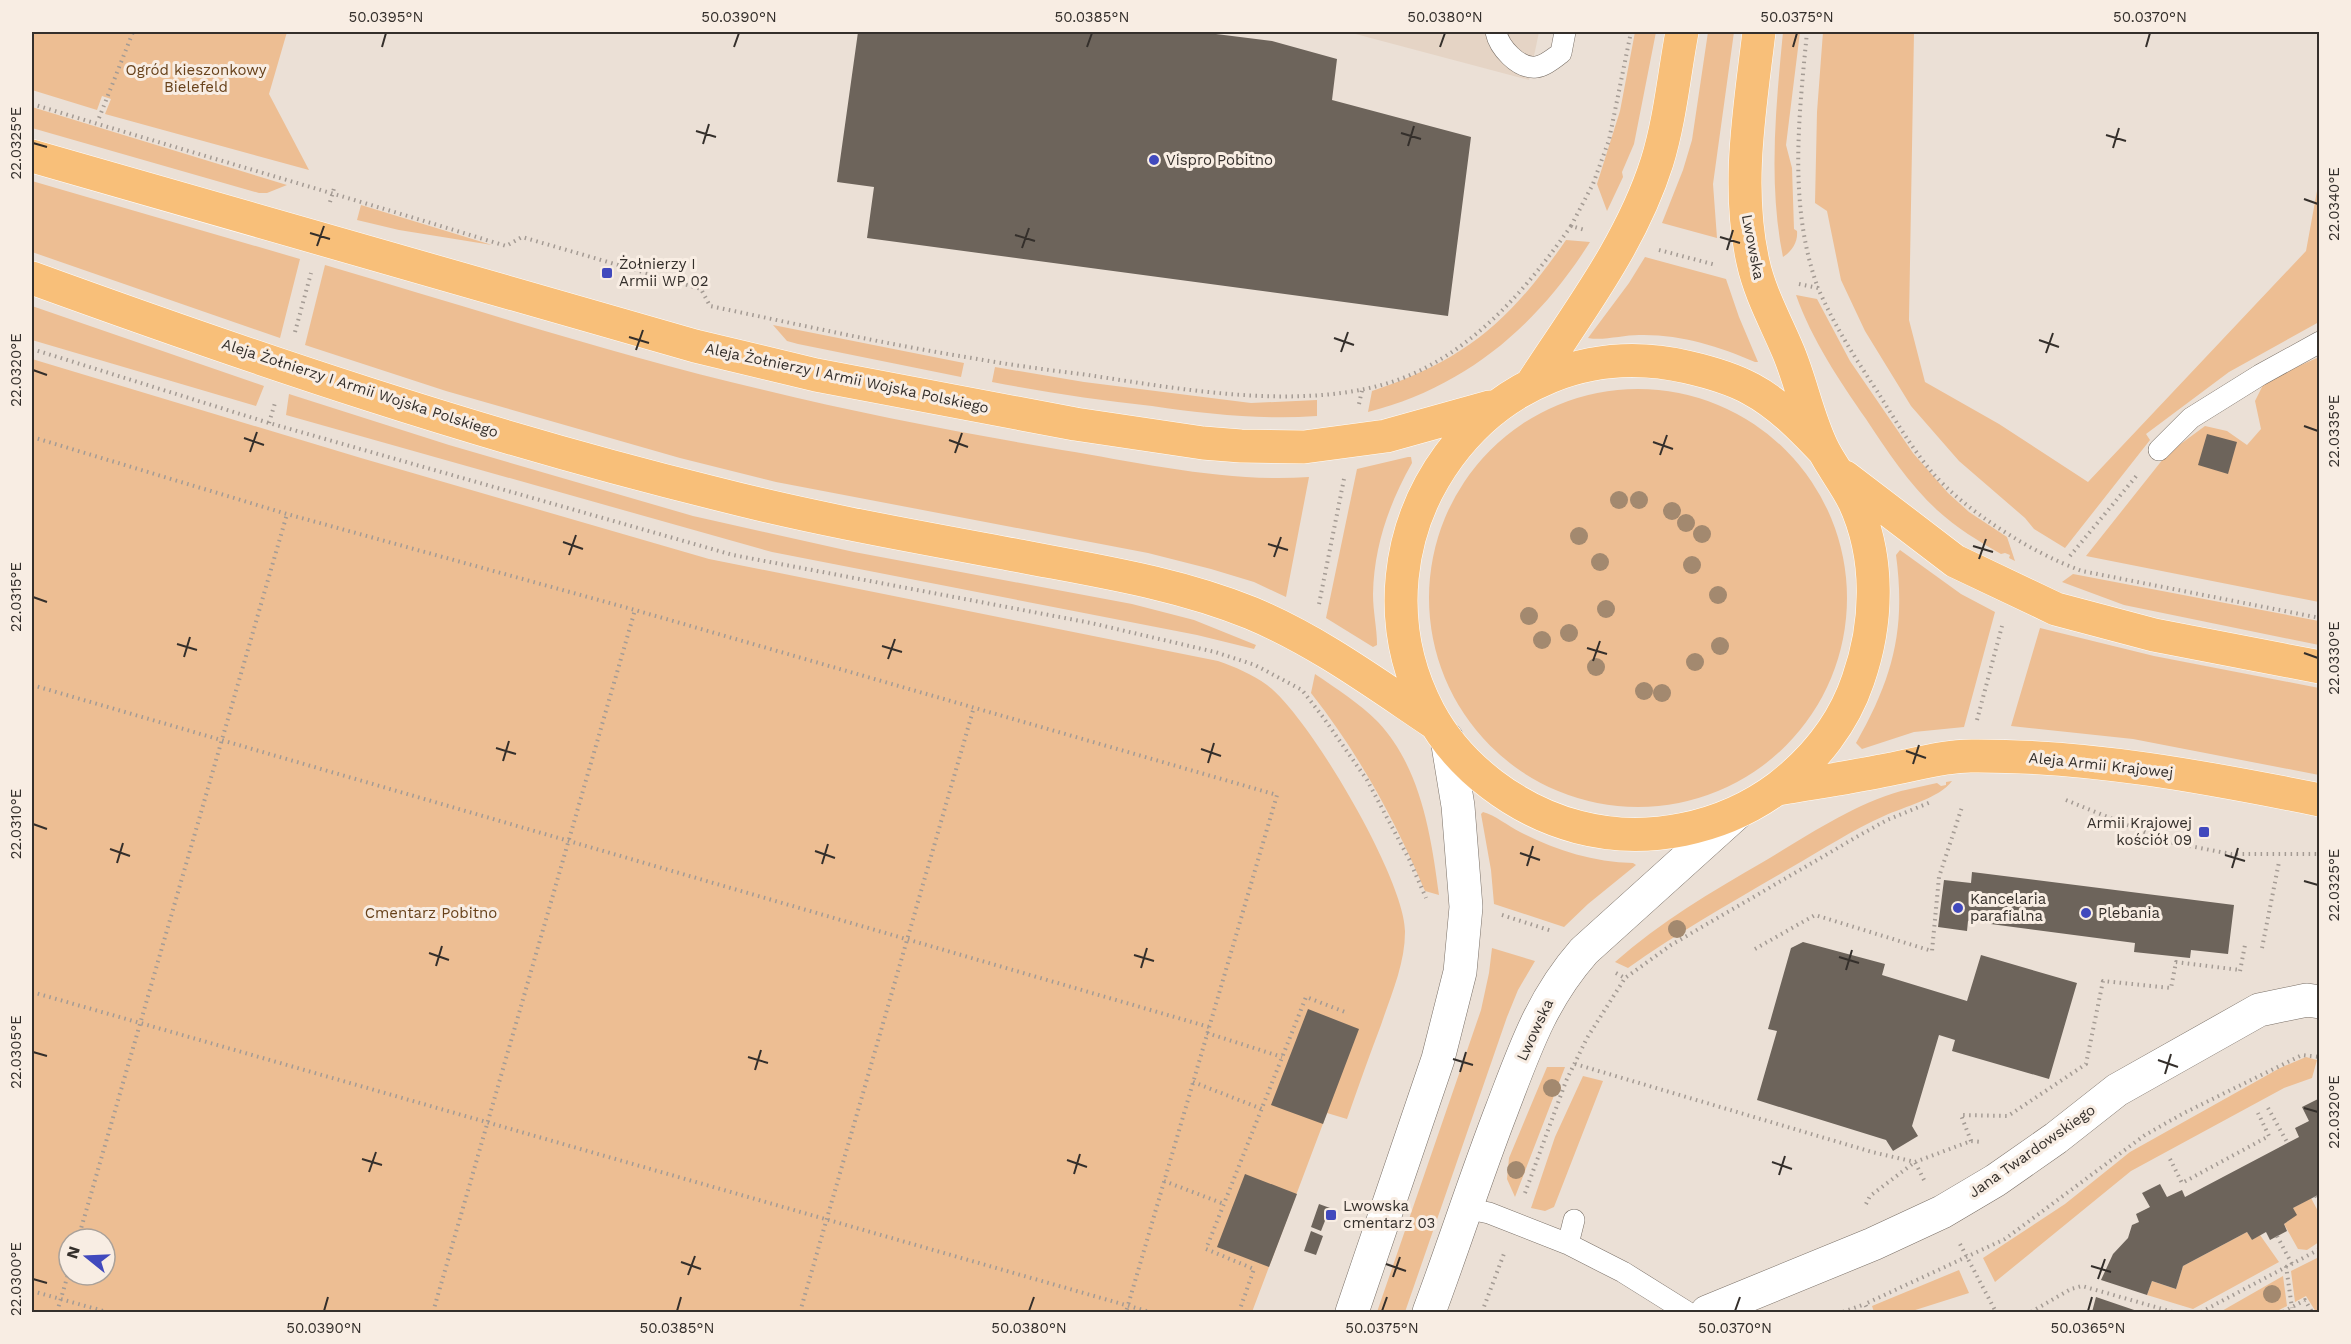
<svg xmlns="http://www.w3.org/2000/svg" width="2351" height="1344" font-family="'Work Sans',sans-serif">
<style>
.built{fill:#e5d4c5}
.green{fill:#edbe93;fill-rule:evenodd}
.building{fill:#6d645b}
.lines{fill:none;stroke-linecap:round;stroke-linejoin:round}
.service-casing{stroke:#796f66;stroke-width:22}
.minor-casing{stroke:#796f66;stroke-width:34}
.secondary-casing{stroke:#796f66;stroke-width:34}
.primary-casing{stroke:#fff;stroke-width:34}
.path{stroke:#a49b94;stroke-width:4;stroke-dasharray:1.5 4.5;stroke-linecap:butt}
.service{stroke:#fff;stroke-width:21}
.minor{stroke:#fff;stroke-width:33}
.secondary{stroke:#fff;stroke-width:33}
.primary{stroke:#f8bf79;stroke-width:33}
.tree{fill:#a3896f}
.ticks{fill:none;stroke:#342f2b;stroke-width:2}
.poi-dot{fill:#4149bd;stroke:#f8ede3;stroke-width:2}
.labels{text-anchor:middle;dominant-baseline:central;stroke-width:6;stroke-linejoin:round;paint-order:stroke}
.park-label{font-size:15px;fill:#68421b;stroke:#f8ede3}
.poi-label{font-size:15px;fill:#342f2b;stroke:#f8ede3;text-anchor:start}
.street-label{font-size:15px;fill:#342f2b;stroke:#f8ede3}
.neatline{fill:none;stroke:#342f2b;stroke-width:2}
.ticks-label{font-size:15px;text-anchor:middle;fill:#342f2b}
</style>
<rect width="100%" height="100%" fill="#ebe0d6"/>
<path class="built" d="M1348 32H1539L1529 80Z"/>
<path class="green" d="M32 32H287L269 94 309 170 105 114 111 99 102 96 97 110 32 90Z
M1635 32H1656L1634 144 1622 172 1623 177 1607 211 1597 184 1620 111Z
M1708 32H1734L1713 184 1717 238 1662 223 1683 170 1692 140Z
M1783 32H1800L1786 145 1792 168 1794 229 1797 231C1798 242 1792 251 1783 257 1768 184 1776 105 1783 32Z
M1823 32H1914L1909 320 1925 382 1999 424 2088 482 2306 251 2319 180V322L2229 372 2146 434 2150 440 2065 548 2034 529 2025 518 1959 461 1911 406 1865 331 1841 280 1827 211 1815 203 1817 112Z
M32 107 287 185 267 193H259L32 128Z
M32 181 300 259 280 338 32 252Z
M361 205 492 245 399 230 357 220Z
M1566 240 1590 242C1537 326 1466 387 1368 412L1372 391C1466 360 1510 321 1566 240Z
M1645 257 1726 279 1739 317 1758 362H1755C1718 346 1680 334 1639 335 1623 335 1603 341 1588 338L1629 283Z
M325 265C471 308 616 355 764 390 862 414 963 433 1062 450 1142 463 1229 483 1309 477L1286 597 1254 582 1211 569 1148 553 776 482 680 458 446 391 305 345Z
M1796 295 1817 299 1850 361 1913 453 1948 493 1969 512 2007 537 2015 561 2009 558 2010 555 2005 553 2001 554C1978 541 1957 528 1937 510 1909 484 1887 451 1866 419 1839 380 1812 340 1796 295Z
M32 306 264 386 256 406 32 340Z
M773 325 964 363 961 377 798 344 787 341Z
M2319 357V602L2086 556 2167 454 2205 426 2227 431 2247 445 2261 429 2255 401 2265 381Z
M32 359 361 458 709 559 1218 661C1235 667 1252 674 1267 685 1309 716 1406 881 1405 932 1405 964 1391 995 1381 1025 1369 1056 1358 1088 1347 1119L1327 1113 1252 1312H32ZM69 1239H105V1275H69Z
M995 367 1084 382 1251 403 1317 400V416C1261 420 1207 414 1152 406 1098 400 1045 392 992 382Z
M1429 598a209 209 0 1 1 418 0a209 209 0 1 1-418 0Z
M289 394 449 445 693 516 854 552 1132 604 1194 620 1256 645 1254 649 1197 635 772 552 286 415Z
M1408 457H1411L1412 463C1389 504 1374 546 1373 594 1373 612 1377 628 1377 645L1373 647 1326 618 1357 469Z
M1900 550 1961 594 1995 612 1964 727 1914 732 1862 749 1856 743C1893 678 1906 629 1896 555Z
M2073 574 2319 621V645L2124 605 2062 582Z
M2040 628 2154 656 2319 688V775L2133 739 2011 726Z
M1315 674C1337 689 1359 703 1378 722 1421 768 1431 835 1439 895L1425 891C1395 820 1359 754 1311 693Z
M1952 781C1940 798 1903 807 1884 816 1852 830 1822 850 1792 867 1736 900 1680 931 1628 968L1615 962C1660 922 1711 892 1763 862 1807 836 1852 805 1901 791 1913 788 1925 786 1937 783L1941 786 1946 785V782Z
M1483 812C1495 815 1508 826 1520 832 1555 850 1592 862 1633 863L1636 865 1588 904 1564 927 1494 904 1491 870 1481 814Z
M1492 948 1535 961 1518 990 1507 1017 1405 1312H1377L1481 1010 1489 973Z
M2306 1057 2317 1060 2312 1078 2284 1088 2131 1171 1995 1282 1983 1258 2065 1204 2130 1152 2280 1068Z
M1547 1067H1565L1515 1197 1507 1179 1509 1158Z
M1583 1076 1603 1081 1554 1207 1545 1211 1531 1208 1555 1137Z
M2311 1198 2319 1213V1242L2307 1250 2298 1249 2284 1224 2296 1215 2293 1208Z
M2247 1232 2252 1240 2260 1235 2279 1262 2193 1309 2147 1295 2152 1281 2176 1289 2183 1266Z
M2319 1257V1312H2316L2306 1296 2295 1302 2291 1271Z
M1959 1270 1969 1293 1909 1312H1874L1872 1306Z
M2283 1276 2287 1306 2275 1312H2220Z"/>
<path class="building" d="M858 32H1200L1272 41 1337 59 1332 100 1471 137 1448 316 867 238 874 187 837 182Z
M2207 434 2237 442 2228 474 2198 465Z
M1972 872 2234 905 2228 954 2191 950 2190 958 2134 952 2135 943 1968 921 1967 931 1938 927 1944 880 1971 883Z
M1803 942 1885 964 1882 975 1967 1001 1981 955 2077 983 2049 1079 1952 1051 1955 1040 1939 1035 1912 1126 1918 1136 1893 1151 1886 1140 1757 1100 1777 1031 1768 1029 1791 948Z
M1308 1009 1359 1029 1323 1124 1271 1105Z
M2320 1098V1194L2293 1208 2297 1215 2284 1224 2287 1231 2270 1240 2266 1232 2252 1240 2247 1232 2183 1266 2176 1289 2152 1281 2147 1295 2101 1280 2113 1254 2128 1238 2132 1225 2139 1222 2136 1214 2150 1207 2142 1193 2160 1184 2167 1197 2182 1190 2185 1197 2299 1137 2295 1128 2309 1121 2302 1107Z
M1245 1174 1297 1194 1269 1267 1217 1247Z
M1319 1204 1330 1208 1321 1231 1311 1227Z
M1311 1231 1323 1236 1316 1255 1304 1251Z
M2096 1297 2140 1312H2092Z"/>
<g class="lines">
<g class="service-casing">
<path id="service" d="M1496 32C1499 47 1518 69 1536 67 1545 66 1554 58 1561 53L1565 32
M2159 450 2191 418 2260 375 2320 342
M1465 1208 1489 1213 1568 1244
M1574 1220 1568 1244 1623 1272 1687 1312"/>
</g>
<g class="minor-casing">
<path id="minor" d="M1707 1312 1873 1244 1942 1212 1996 1180 2056 1138 2117 1090 2259 1010 2307 1000 2320 1002"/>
</g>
<g class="secondary-casing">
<path id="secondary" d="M1352 1312 1438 1059 1460 972 1466 907 1458 806 1447 739
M1429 1312C1454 1245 1476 1176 1502 1109 1525 1049 1541 1000 1584 951L1738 812"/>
</g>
<g class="primary-casing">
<path id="primary" d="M1759 32C1750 108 1736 186 1753 262 1760 294 1776 322 1788 351 1802 384 1808 420 1824 451 1833 468 1845 483 1854 501 1880 557 1878 623 1858 680 1844 722 1815 759 1779 787 1723 829 1646 845 1578 827 1517 811 1459 768 1429 712 1336 535 1489 321 1687 367 1709 372 1731 378 1751 389 1779 404 1801 427 1824 451
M32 156 695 346 816 375 1075 424 1203 443 1241 446 1304 447 1386 436 1490 407
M32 278C255 359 482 436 714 493 815 519 918 537 1020 556 1098 571 1177 583 1251 613 1318 641 1376 684 1436 724
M1531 385C1577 314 1631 244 1657 162 1670 120 1674 75 1682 32
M1845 477 1955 561 2056 609 2154 635 2320 667
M1778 789C1812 783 1847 778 1881 771 1911 766 1941 756 1971 756 2089 755 2205 777 2320 800"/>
</g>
<path class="path" d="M1807 32C1799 116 1788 206 1818 288
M32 104C189 152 348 197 506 246L522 237 701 289 710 306C797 324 884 344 972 358 1010 365 1049 370 1088 375 1187 390 1327 417 1421 370 1484 339 1531 283 1571 226L1585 230
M99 118 133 32
M330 202 335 185
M1571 226 1593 184 1609 140 1631 32
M1659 250 1716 265
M1799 284 1818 288C1834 325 1855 358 1877 391 1894 418 1911 447 1931 471 1965 511 2032 553 2082 571L2320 618
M295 332 311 273
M32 349 269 423 733 555 1091 623 1215 652 1255 665 1302 690 1323 717 1367 780 1409 859 1426 898
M1359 404 1362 390
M269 423 275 403
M32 437 287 514 635 610 1277 795 1126 1312
M2070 556 2138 474
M1319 604 1344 479
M32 685 1209 1027
M1977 720 2002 626
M2066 800 2169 842 2231 854H2320
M1502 915 1552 931
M2262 948 2279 862
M1755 949 1815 915 1932 951 1939 877 1962 807
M2240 971 2245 945
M1616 973 1625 978 1671 945 1860 835 1887 820 1931 802
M32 992 1150 1312
M1207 1033 1282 1057
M1575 1064 1872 1152 1915 1162 1971 1141 1982 1142
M1193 1082 1262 1109
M2319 1091H2320
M2268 1108 2287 1142
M1971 1141 1961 1115 2008 1116 2086 1064 2103 981 2171 988 2176 962 2240 970
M2170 1159 2182 1183 2269 1136 2258 1113
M1164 1181 1224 1204
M1525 1193 1566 1081 1587 1038 1625 978
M2316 1196 2320 1203
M1866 1204 1870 1196 1915 1162 1924 1180
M2277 1236 2292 1264
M78 1239 287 514
M1960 1244 1996 1312
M2286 1266 2292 1308
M32 1291 107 1312
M57 1312 69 1271
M433 1312 635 610
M800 1312 974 707
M1239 1312 1254 1269 1206 1249 1306 997 1345 1012
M1482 1312 1505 1251
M1843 1312 1865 1304
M1869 1312 1865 1304 2005 1239 2145 1135 2184 1113 2302 1055 2320 1057
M2031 1312 2071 1289 2082 1286 2173 1312
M2201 1312 2320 1249
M2283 1312 2305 1300 2312 1312"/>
<use href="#service" class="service"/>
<use href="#minor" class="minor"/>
<use href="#secondary" class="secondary"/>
<use href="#primary" class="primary"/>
</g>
<g class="tree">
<circle cx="1619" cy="500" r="9"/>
<circle cx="1639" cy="500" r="9"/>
<circle cx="1672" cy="511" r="9"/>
<circle cx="1686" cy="523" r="9"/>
<circle cx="1702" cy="534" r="9"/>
<circle cx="1579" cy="536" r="9"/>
<circle cx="1600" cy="562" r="9"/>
<circle cx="1692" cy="565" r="9"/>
<circle cx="1718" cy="595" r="9"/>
<circle cx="1606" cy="609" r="9"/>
<circle cx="1529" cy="616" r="9"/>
<circle cx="1569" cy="633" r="9"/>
<circle cx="1542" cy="640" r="9"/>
<circle cx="1720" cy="646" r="9"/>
<circle cx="1695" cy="662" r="9"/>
<circle cx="1596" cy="667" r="9"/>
<circle cx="1644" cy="691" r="9"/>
<circle cx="1662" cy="693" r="9"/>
<circle cx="1677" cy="929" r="9"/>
<circle cx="1552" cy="1088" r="9"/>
<circle cx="1516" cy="1170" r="9"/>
<circle cx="2272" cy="1294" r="9"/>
</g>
<path class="ticks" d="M382 47 386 33M734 47 739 33M1087 47 1092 33M1440 47 1445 33M1793 47 1797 33M2146 47 2150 33M696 131 716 137M1401 133 1421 139M2106 135 2126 141M33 143 47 147M703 144 709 124M1408 146 1414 126M2113 148 2119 128M2304 199 2318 204M310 233 330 239M1015 235 1035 241M1720 237 1740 243M317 246 324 226M1022 248 1029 228M1727 250 1733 230M629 337 649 343M1334 338 1354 345M2039 340 2059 347M636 350 643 330M1341 352 1348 332M2046 353 2053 333M33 370 47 375M2304 426 2318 431M244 438 264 445M949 440 968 447M1653 442 1673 449M250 452 257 432M955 453 962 433M1660 455 1667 435M563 542 583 549M1268 544 1288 550M1973 546 1993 552M569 555 576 535M1274 557 1281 537M1979 559 1986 539M33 597 47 602M177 644 197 650M882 646 902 652M1587 648 1607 654M2304 653 2318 658M184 657 190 637M888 659 895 639M1593 661 1600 641M496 748 516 754M1201 749 1221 756M1906 751 1926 758M503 761 509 741M1208 763 1214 743M1913 764 1919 745M33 824 47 829M110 849 130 856M815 851 835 858M1520 853 1540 860M2225 855 2245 861M117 863 123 843M822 864 828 844M1527 866 1533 846M2232 868 2238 848M2304 881 2318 885M429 953 449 960M1134 955 1154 961M1839 957 1859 963M436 966 442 946M1141 968 1147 948M1846 970 1852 950M33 1052 47 1056M748 1057 768 1063M1453 1059 1473 1065M2158 1060 2178 1067M755 1070 761 1050M1460 1072 1466 1052M2165 1074 2171 1054M2304 1108 2318 1112M362 1159 382 1165M1067 1160 1087 1167M1772 1162 1792 1169M369 1172 376 1152M1074 1174 1080 1154M1779 1175 1785 1156M681 1262 701 1269M1386 1264 1406 1271M2091 1266 2111 1272M688 1275 695 1256M1393 1277 1400 1257M33 1279 47 1283M2098 1279 2105 1259M324 1311 328 1297M677 1311 681 1297M1029 1311 1034 1297M1382 1311 1387 1297M1735 1311 1740 1297M2088 1311 2092 1297"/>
<g class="poi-dot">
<circle cx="1154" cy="160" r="6"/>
<rect x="601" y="267" width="12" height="12" rx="3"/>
<rect x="2198" y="826" width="12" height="12" rx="3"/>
<circle cx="1958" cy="908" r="6"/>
<circle cx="2086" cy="913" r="6"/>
<rect x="1325" y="1209" width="12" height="12" rx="3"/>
</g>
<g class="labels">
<g class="park-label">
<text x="196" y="70">Ogród kieszonkowy<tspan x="196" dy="17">Bielefeld</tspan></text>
<text x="431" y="913">Cmentarz Pobitno</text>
</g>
<g class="poi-label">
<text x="1166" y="160">Vispro Pobitno</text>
<text x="619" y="264">Żołnierzy I<tspan x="619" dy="17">Armii WP 02</tspan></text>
<text x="2192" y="823" text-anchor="end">Armii Krajowej<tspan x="2192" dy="17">kościół 09</tspan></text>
<text x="1970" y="899">Kancelaria<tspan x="1970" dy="17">parafialna</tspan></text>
<text x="2098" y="913">Plebania</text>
<text x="1343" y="1206">Lwowska<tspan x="1343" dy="17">cmentarz 03</tspan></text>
</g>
<g class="street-label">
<text transform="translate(1753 247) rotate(79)">Lwowska</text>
<text transform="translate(847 378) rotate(12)">Aleja Żołnierzy I Armii Wojska Polskiego</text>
<text transform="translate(360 388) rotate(18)">Aleja Żołnierzy I Armii Wojska Polskiego</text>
<text transform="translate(2101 765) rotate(6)">Aleja Armii Krajowej</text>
<text transform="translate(1535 1030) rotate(-65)">Lwowska</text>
<text transform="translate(2032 1151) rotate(-35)">Jana Twardowskiego</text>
</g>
</g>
<rect width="2351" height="1344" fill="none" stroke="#f8ede3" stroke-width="66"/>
<g transform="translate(87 1257) rotate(288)"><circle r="28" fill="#f8ede3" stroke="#aaa199" stroke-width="1.5"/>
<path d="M0-4.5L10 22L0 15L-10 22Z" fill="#4149bd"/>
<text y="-9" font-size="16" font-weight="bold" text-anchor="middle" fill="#342f2b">N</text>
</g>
<rect x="33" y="33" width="2285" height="1278" class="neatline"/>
<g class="ticks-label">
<text x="386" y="22">50.0395°N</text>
<text x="739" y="22">50.0390°N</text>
<text x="1092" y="22">50.0385°N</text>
<text x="1445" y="22">50.0380°N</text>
<text x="1797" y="22">50.0375°N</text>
<text x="2150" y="22">50.0370°N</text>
<text transform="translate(16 143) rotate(-90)" y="5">22.0325°E</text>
<text transform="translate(2334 204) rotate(-90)" y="5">22.0340°E</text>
<text transform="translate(16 370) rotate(-90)" y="5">22.0320°E</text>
<text transform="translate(2334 431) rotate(-90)" y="5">22.0335°E</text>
<text transform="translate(16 597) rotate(-90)" y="5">22.0315°E</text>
<text transform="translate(2334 658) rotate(-90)" y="5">22.0330°E</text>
<text transform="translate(16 824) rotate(-90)" y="5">22.0310°E</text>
<text transform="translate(2334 885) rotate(-90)" y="5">22.0325°E</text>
<text transform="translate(16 1052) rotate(-90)" y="5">22.0305°E</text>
<text transform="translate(2334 1112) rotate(-90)" y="5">22.0320°E</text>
<text transform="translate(16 1279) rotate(-90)" y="5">22.0300°E</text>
<text x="324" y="1333">50.0390°N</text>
<text x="677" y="1333">50.0385°N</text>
<text x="1029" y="1333">50.0380°N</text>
<text x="1382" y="1333">50.0375°N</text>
<text x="1735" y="1333">50.0370°N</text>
<text x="2088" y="1333">50.0365°N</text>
</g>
</svg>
